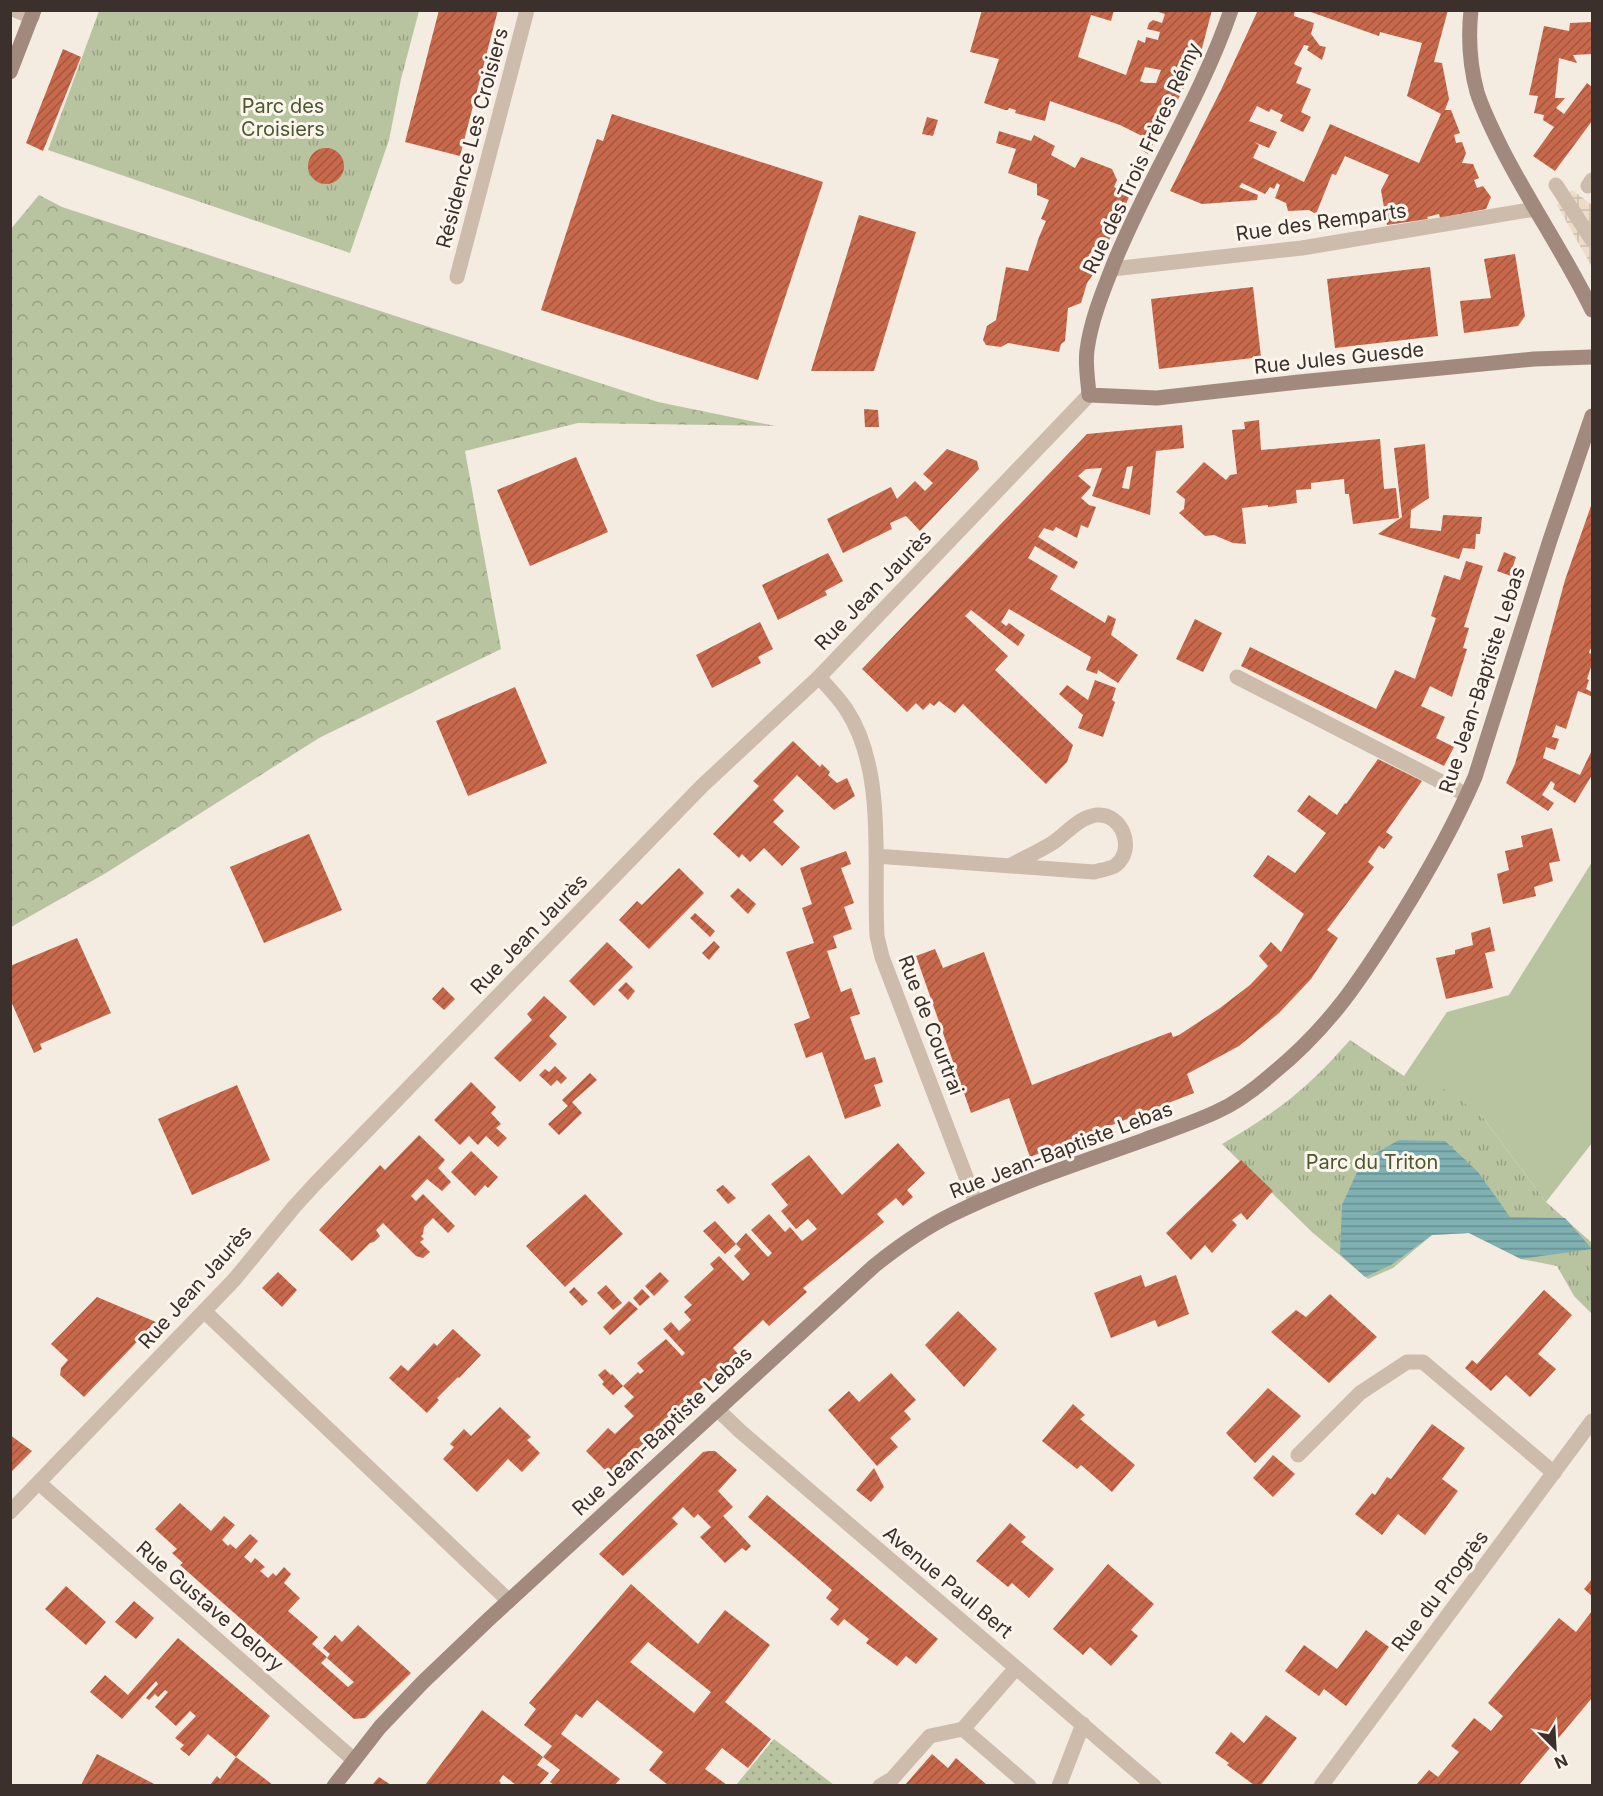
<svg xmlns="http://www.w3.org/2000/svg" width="1603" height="1796" font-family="Inter,sans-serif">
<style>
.grass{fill:#b8c4a0}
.forest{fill:url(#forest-crowns)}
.park{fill:url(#park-tufts)}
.garden{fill:url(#garden-dots)}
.plaza{fill:url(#plaza-grid)}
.water{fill:url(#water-rules)}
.building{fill:url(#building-hatch);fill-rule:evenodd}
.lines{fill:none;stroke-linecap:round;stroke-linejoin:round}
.lane{stroke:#cdbbac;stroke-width:15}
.street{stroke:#cdbbac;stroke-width:15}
.secondary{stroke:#a18a7d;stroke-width:15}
.labels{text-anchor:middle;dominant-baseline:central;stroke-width:6;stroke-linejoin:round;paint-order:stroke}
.park-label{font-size:20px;fill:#4a5a2e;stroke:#fbf5ee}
.street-label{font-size:20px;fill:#3b302b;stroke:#fbf5ee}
</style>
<defs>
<pattern id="forest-crowns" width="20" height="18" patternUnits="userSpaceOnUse" patternTransform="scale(1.5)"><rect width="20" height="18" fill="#b8c4a0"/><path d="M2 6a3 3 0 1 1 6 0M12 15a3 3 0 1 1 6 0" fill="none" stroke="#97a083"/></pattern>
<pattern id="park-tufts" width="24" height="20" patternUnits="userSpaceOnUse" patternTransform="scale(1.5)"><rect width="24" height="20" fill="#b8c4a0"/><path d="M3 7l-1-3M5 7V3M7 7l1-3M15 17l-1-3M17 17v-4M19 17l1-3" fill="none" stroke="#97a083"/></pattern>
<pattern id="garden-dots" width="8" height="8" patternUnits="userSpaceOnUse" patternTransform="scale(1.5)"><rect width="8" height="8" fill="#b8c4a0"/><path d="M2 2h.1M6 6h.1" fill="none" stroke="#97a083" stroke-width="1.8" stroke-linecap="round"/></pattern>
<pattern id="plaza-grid" width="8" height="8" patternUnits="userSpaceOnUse" patternTransform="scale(1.5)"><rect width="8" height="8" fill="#ecdcc8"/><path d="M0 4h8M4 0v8" fill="none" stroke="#cbbdac"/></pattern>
<pattern id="water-rules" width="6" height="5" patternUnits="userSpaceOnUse" patternTransform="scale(1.5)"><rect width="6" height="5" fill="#7fb0b2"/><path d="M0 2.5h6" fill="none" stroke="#699091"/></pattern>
<pattern id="building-hatch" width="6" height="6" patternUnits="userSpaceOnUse" patternTransform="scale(1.5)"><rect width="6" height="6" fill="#c8694b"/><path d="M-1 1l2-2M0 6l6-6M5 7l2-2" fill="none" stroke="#a4573f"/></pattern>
</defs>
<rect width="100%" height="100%" fill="#f4ebe1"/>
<path class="grass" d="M1592 862V1143L1546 1202 1481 1115 1404 1076 1447 1012 1509 995Z"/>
<path class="forest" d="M39 195 62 207 658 402 775 426 578 423 465 451 501 649 319 738 106 873 11 927 10 230Z"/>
<path class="park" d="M99 11H419L401 79 389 140 350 253 48 150Z
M1350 1040 1404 1076 1446 1090 1481 1115 1546 1202 1592 1243V1314L1574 1296 1557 1266 1521 1259 1469 1233 1432 1235 1393 1268 1368 1279 1313 1233 1222 1144C1255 1125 1287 1104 1314 1078 1327 1066 1338 1053 1350 1040Z"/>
<path class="garden" d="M774 1739 834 1785H736Z"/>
<path class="plaza" d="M1572 190 1592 205V267L1557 205Z"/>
<path class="water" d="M1399 1140 1445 1141 1478 1172 1510 1217 1565 1218 1592 1249 1521 1259 1469 1233 1432 1235 1391 1265 1365 1277 1340 1254 1342 1205 1362 1161Z"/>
<path class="building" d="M439 10H498L460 156 405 142Z
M982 10H1114L1111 21 1091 15 1078 57 1126 75 1138 40 1145 43 1146 37 1158 40 1160 32 1147 29 1149 23 1153 20 1162 23 1165 14 1152 10H1212L1200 56 1156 143 1154 142 1148 154 1140 149 1146 138 1120 125 1050 101 1045 121 1015 113 1016 110 1009 108 1008 110H1005L984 103 999 59 970 52ZM1145 67 1161 70 1156 83H1145L1140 81Z
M1258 10H1295L1294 16 1314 23 1311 34 1320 46 1326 47 1322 60 1307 50 1309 46 1304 45 1294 64 1302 68 1296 83 1311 89 1301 112 1311 117 1303 132 1280 121 1283 115 1271 109 1269 112 1257 106 1249 121 1277 132 1269 148 1254 142 1259 145 1253 158 1304 182 1330 124 1419 163 1441 114 1407 96 1422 43 1380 32 1379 36 1305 10H1448L1434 62 1442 63 1449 99 1445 110H1451L1460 133 1454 135 1456 143 1462 142 1466 153 1462 163 1473 164 1479 178 1474 180 1477 188 1483 186 1491 197 1486 209 1440 218 1439 214 1427 217 1428 219 1387 225 1381 190 1389 175 1345 156 1336 175 1332 174 1316 214 1309 210 1288 211 1286 203 1275 198 1280 185 1277 183 1274 189 1270 187 1265 194 1242 183 1239 187 1258 195 1257 200 1202 204 1170 191 1221 90Z
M1592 22V54L1573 55 1577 63 1559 58 1555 98H1565L1556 108 1564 114 1587 83 1592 87V121L1555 171 1533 156 1554 127 1543 120 1544 115 1534 113 1538 96 1529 95 1544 26 1569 31 1570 23Z
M63 49 81 57 43 151 26 143Z
M612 114 823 182 758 380 541 310 597 139 603 141Z
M927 117 938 120 933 136 922 134Z
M999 131 1031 141 1034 135 1055 146 1051 155 1075 168 1081 157 1112 169 1117 180 1114 187 1130 195 1094 273 1087 283 1081 303 1068 308 1065 341 1061 344 1059 352 1008 343 1001 347 986 345 983 340 987 326 996 320 1006 267 1028 271 1039 237 1046 221 1041 219 1049 200 1037 195V184L1008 173 1016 149 996 143Z
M308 166a18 18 0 1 1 36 0a18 18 0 1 1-36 0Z
M859 215 916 232 874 371H811Z
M1515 254 1525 316 1518 326 1464 333 1460 301 1491 298 1484 259Z
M1430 267 1438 336 1335 348 1327 279Z
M1253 287 1261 357 1159 369 1151 299Z
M864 409 878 410 879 427H865Z
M1259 420 1261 450 1380 439 1384 489 1396 488 1399 518 1353 524 1349 494H1345L1344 479 1311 483V489L1296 490 1297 503 1268 507V505L1242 508 1246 544 1233 543 1214 535 1205 536 1179 513 1184 509 1185 499 1176 492 1204 462 1226 480 1230 475 1237 474 1232 430 1245 429 1244 422Z
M1182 425 1184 448 1156 451 1150 515 1092 496 1102 468 1086 469 1078 476 1091 487 1081 498 1089 505 1096 507 1088 528 1081 525 1077 538 1056 527 1053 531 1044 528 1038 537 1078 562 1074 569 1035 546 1028 558 1058 576 1050 589 1105 623 1108 615 1116 619 1111 635 1138 655 1118 683 1098 670 1097 674 1086 670 1091 657 1009 609 1001 622 1006 626 1009 623 1025 635 1018 646 971 610 965 616 1008 656 995 670 1073 745 1067 762 1046 784 963 704 955 713 939 701 934 706 930 703 923 710 916 703 907 712 862 669 1087 434ZM1133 466 1129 489 1122 488 1127 467Z
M1425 444 1429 498 1411 510 1410 528 1441 531 1443 515 1482 517 1480 534H1476L1475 549 1463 548 1459 559 1378 534 1402 517 1394 448Z
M947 449 977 461 979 469 920 531 906 516 890 523 892 529 843 553 827 519 891 487 897 499 915 481 925 491 933 483 923 474Z
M576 457 608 532 530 566 497 490Z
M1592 503V650L1590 649 1589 653 1592 654V664L1587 679 1589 680 1586 689 1592 692 1591 696 1578 691 1566 729 1556 725 1552 737 1559 739 1555 750 1546 747 1543 758 1580 775 1592 750V775L1575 803 1553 789 1555 784 1551 781 1542 795 1554 803 1548 811 1506 783 1515 764 1565 580Z
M1504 552 1516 557 1513 566 1517 568 1514 577 1497 571Z
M828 553 843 581 825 591 827 595 778 620 762 585Z
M1466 561 1483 566 1464 627 1469 628 1463 648 1467 649 1452 697 1430 686 1421 706 1445 717 1436 738 1454 747 1444 766 1241 666 1250 647 1376 709 1395 670 1415 679 1436 618 1431 616 1444 575 1460 580Z
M1195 619 1222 633 1203 672 1176 659Z
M760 622 773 649 758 657 761 663 712 688 696 655Z
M1095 680 1116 688 1112 700 1115 702 1103 737 1078 728 1083 715 1059 694 1067 685 1088 700Z
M515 687 547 763 468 796 436 721Z
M793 741 820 767 822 764 830 772 828 775 837 783 847 778 855 796 834 810 797 775 773 800 784 811 773 822 800 847 782 866 764 848 750 862 742 854 739 858 713 834 759 786 753 781Z
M1378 759 1422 781 1386 832 1393 837 1384 849 1379 846 1368 862 1374 867 1327 930 1338 938 1311 979 1279 1013 1239 1046 1187 1074 1194 1093 1030 1157 1009 1098 971 1113 916 956 935 949 943 968 984 952 1032 1085 1171 1032 1173 1037 1179 1035 1220 1008 1250 985 1268 966 1259 956 1271 942 1281 952 1304 914 1253 876 1268 855 1295 873 1326 833 1297 811 1309 795 1337 815 1345 803 1346 804Z
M1552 828 1560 861 1549 863 1553 881 1534 887 1536 896 1503 904 1497 874 1509 870 1505 851 1523 847 1521 836Z
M309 834 342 910 264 943 230 867Z
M846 851 851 864 841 868 854 903 844 907 852 929 833 936 837 948 827 951 841 992 851 988 860 1014 850 1017 865 1060 875 1057 883 1082 874 1085 881 1106 845 1119 822 1052 806 1058 794 1024 810 1018 786 952 814 943 802 908 812 904 800 868Z
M679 868 704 893 649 949 619 920 637 901 642 905Z
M738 888 756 904 748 914 730 896Z
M695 913 715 931 710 937 690 918Z
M1490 927 1495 951 1485 953 1493 988 1446 999 1436 958 1455 954V950L1473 945 1471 933Z
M77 938 111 1013 40 1044 42 1049 34 1053 10 999V966Z
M714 941 720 947 709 960 702 953Z
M607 942 633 967 594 1006 569 981Z
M626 982 635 991 628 1000 618 990Z
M443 987 455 999 444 1010 432 999Z
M544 996 567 1017 549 1036 557 1044 520 1082 494 1058 532 1020 527 1014Z
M555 1066 567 1078 561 1084 557 1080 551 1086 539 1075 545 1069 549 1072Z
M590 1073 597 1080 572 1102 582 1113 559 1135 548 1124 568 1106 562 1100Z
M471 1082 496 1107 491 1113 501 1124 496 1128 507 1138 498 1147 486 1136 478 1145 469 1136 460 1145 434 1120Z
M237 1085 270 1160 192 1195 158 1119Z
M419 1135 445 1160 438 1168 451 1182 442 1191 427 1179 411 1196 416 1201 423 1194 455 1226 448 1233 433 1218 424 1227 423 1234 421 1236 424 1239 420 1242 430 1252 423 1258 416 1256 383 1223 376 1230 380 1236 374 1242 370 1243 352 1261 319 1230 380 1165 385 1170Z
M898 1143 925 1173 907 1190 913 1197 903 1206 896 1198 877 1214 884 1222 803 1288 807 1292 769 1326 763 1320 733 1348 738 1354 610 1475 586 1451 608 1428 615 1434 634 1416 624 1406 634 1397 623 1386 638 1372 640 1374 644 1371 637 1363 666 1339 682 1356 685 1353 663 1329 671 1322 679 1331 691 1320 684 1312 692 1305 684 1297 714 1269 710 1264 719 1256 743 1281 750 1274 734 1256 741 1249 736 1244 746 1233 768 1257 772 1253 751 1230 769 1214 785 1232 790 1227 802 1241 817 1229 808 1219 796 1229 781 1211 788 1205 771 1184 809 1155 842 1195Z
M471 1151 498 1177 488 1188 485 1185 475 1196 451 1172Z
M1241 1160 1273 1191 1247 1220 1241 1213 1232 1220 1237 1225 1212 1253 1205 1245 1191 1260 1166 1233Z
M723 1185 736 1198 728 1204 716 1190Z
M585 1194 623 1234 565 1287 526 1246Z
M715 1221 736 1244 725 1254 703 1231Z
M278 1272 297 1290 282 1307 262 1288Z
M660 1272 669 1281 654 1296 645 1286Z
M1141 1275 1145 1287 1176 1275 1189 1314 1158 1327 1155 1320 1111 1338 1094 1293Z
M606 1285 622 1303 613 1310 597 1293Z
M574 1287 588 1301 582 1306 569 1292Z
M642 1289 650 1297 640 1306 633 1298Z
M1544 1290 1572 1315 1538 1354 1556 1369 1530 1397 1506 1375 1491 1391 1465 1368 1472 1360 1477 1364Z
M1330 1294 1377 1337 1329 1383 1271 1332 1296 1310 1306 1317Z
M97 1297 156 1322 84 1397 60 1375 61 1368 68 1360 51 1344Z
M629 1301 638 1309 610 1335 603 1327Z
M958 1311 997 1349 964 1387 925 1345Z
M453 1329 481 1355 459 1378 458 1377 437 1398 439 1400 427 1413 389 1378 401 1365 408 1371 434 1343 437 1346Z
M605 1369 611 1375 612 1374 623 1386 613 1395 602 1384 604 1382 598 1375Z
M891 1373 916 1400 904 1411 911 1419 890 1438 898 1447 877 1466 828 1410 849 1391 859 1402Z
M1268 1388 1301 1416 1255 1463 1226 1433Z
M1073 1404 1085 1415 1080 1419 1135 1465 1112 1492 1081 1465 1077 1469 1042 1441Z
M500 1407 531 1437 527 1440 540 1453 522 1472 508 1459 477 1492 443 1459 454 1447 450 1444 464 1429 471 1436Z
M1432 1424 1465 1448 1442 1479 1458 1491 1425 1535 1398 1514 1382 1535 1355 1514 1372 1493 1375 1495 1387 1477 1391 1479Z
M10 1435 32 1451 10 1473Z
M709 1451H715L737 1470 718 1491 733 1507 723 1516 751 1546 746 1551 742 1548 725 1563 700 1537 711 1527 698 1514 694 1518 683 1507 672 1518 678 1524 623 1576 599 1554 703 1452Z
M1273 1455 1295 1474 1273 1497 1253 1478Z
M874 1468 884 1487 871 1502 856 1490Z
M767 1495 938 1639 916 1664 906 1656 897 1666 866 1643 869 1639 844 1619 838 1626 830 1619 839 1609 826 1598 832 1590 748 1517Z
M180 1503 211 1531 224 1516 235 1525 222 1540 228 1546 230 1544 236 1549 250 1534 258 1541 244 1557 251 1563 255 1558 265 1567 260 1571 268 1578 273 1573 276 1576 284 1567 291 1574 284 1583 300 1598 288 1611 318 1637 312 1644 327 1657 321 1663 348 1687 354 1682 327 1658 330 1654 323 1648 335 1635 342 1642 358 1625 411 1673 365 1718 354 1719 180 1565 183 1563 172 1553 177 1549 155 1529Z
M1010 1523 1026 1537 1021 1542 1054 1569 1029 1598 1012 1583 1008 1587 976 1561Z
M1108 1564 1154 1604 1131 1630 1138 1636 1111 1666 1090 1647 1083 1655 1053 1629Z
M1592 1579V1596L1584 1589Z
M631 1584 698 1644 725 1610 770 1645 725 1702 771 1739 748 1768 722 1748 705 1769 727 1785H668L649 1770 663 1752 597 1700 582 1718 576 1714 561 1734 620 1779 615 1785H554L550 1782 560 1770 543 1757 552 1746 524 1725 536 1709 529 1703ZM648 1642 711 1692 694 1713 630 1662Z
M66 1586 106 1622 86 1645 45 1609Z
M134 1601 154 1618 136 1639 115 1622Z
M1592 1611V1698L1519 1785H1416L1429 1770 1438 1777 1459 1752 1451 1746 1474 1718 1491 1731 1503 1716 1488 1703 1559 1618 1576 1632Z
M1366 1630 1389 1647 1346 1706 1324 1689 1319 1696 1285 1671 1304 1645 1337 1669Z
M178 1638 270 1716 236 1757 208 1734 189 1756 180 1749 184 1745 175 1738 196 1716 190 1711 176 1726 155 1707 168 1692 165 1690 158 1697 155 1694 149 1700 146 1698 158 1684 156 1681 122 1719 90 1692 105 1675 128 1695Z
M482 1710 543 1757 537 1765 549 1773 539 1785H516L503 1775 499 1781 501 1783 499 1785H425Z
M1266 1715 1297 1738 1261 1785H1254L1227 1765 1229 1763 1215 1753 1231 1732 1244 1743Z
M97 1754 156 1785H81Z
M932 1754 948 1768 956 1758 987 1785H905Z
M236 1757 273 1785H210L217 1776 220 1779Z
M379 1777 391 1785H372Z"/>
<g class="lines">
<path class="lane" d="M1112 269 1302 248 1535 209
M457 277 527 10
M1237 677 1467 795
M204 1311 509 1601
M1298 1455 1360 1393 1407 1362H1423L1554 1473
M1016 1668 963 1729 1029 1786
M880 1786 892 1779 930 1736 963 1729
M1059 1786 1083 1724"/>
<path class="street" d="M15 10 32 17
M1556 185 1592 240
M1588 186 1592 180
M819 677C828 687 838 697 846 709 887 771 873 865 877 936L882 957 976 1203
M876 856 1094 872C1101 870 1111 869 1116 865 1136 849 1122 813 1097 815 1079 817 1068 832 1054 842 1040 851 1024 858 1009 866
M717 1409 740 1431 1154 1786
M39 1483 354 1760
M10 1512 234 1280 294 1207 315 1184 702 786 819 677 1089 395
M1321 1786 1592 1421"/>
<path class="secondary" d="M1231 10C1201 98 1149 177 1114 263 1103 291 1091 320 1087 350 1085 365 1088 380 1089 395L1157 398 1299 382 1534 359 1592 357
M1471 10C1468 38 1470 66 1477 92 1483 111 1492 129 1501 147 1529 203 1565 254 1592 310
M10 72 34 10
M334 1786 380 1727 423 1682 489 1619 874 1266C899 1246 924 1228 953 1214 1014 1184 1080 1163 1144 1140 1168 1131 1192 1123 1216 1112 1236 1103 1255 1089 1272 1074 1330 1027 1361 979 1400 917 1428 872 1454 826 1475 777L1550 540 1592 416"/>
</g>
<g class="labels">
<g class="park-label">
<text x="283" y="106">Parc des<tspan x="283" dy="23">Croisiers</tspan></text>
<text x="1372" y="1162">Parc du Triton</text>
</g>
<g class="street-label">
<text transform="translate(472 138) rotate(-75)">Résidence Les Croisiers</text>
<text transform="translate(1142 158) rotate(-65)">Rue des Trois Frères Rémy</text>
<text transform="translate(1321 222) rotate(-8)">Rue des Remparts</text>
<text transform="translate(1339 358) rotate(-6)">Rue Jules Guesde</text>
<text transform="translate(873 590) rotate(-46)">Rue Jean Jaurès</text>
<text transform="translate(1482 680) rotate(-72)">Rue Jean-Baptiste Lebas</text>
<text transform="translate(529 934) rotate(-46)">Rue Jean Jaurès</text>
<text transform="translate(931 1025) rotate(69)">Rue de Courtrai</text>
<text transform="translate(1061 1150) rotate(-21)">Rue Jean-Baptiste Lebas</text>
<text transform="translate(195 1287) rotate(-48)">Rue Jean Jaurès</text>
<text transform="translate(662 1431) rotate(-43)">Rue Jean-Baptiste Lebas</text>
<text transform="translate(948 1582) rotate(40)">Avenue Paul Bert</text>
<text transform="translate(1440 1591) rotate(-53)">Rue du Progrès</text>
<text transform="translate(210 1606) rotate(41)">Rue Gustave Delory</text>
</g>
</g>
<rect width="1603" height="1796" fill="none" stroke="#3b302b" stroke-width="24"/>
<g transform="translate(1555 1748) rotate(156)" stroke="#fbf5ee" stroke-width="4.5" paint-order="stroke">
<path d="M0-4.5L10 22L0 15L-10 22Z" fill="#3b302b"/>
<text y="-9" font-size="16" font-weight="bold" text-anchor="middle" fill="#3b302b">N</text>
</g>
</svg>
